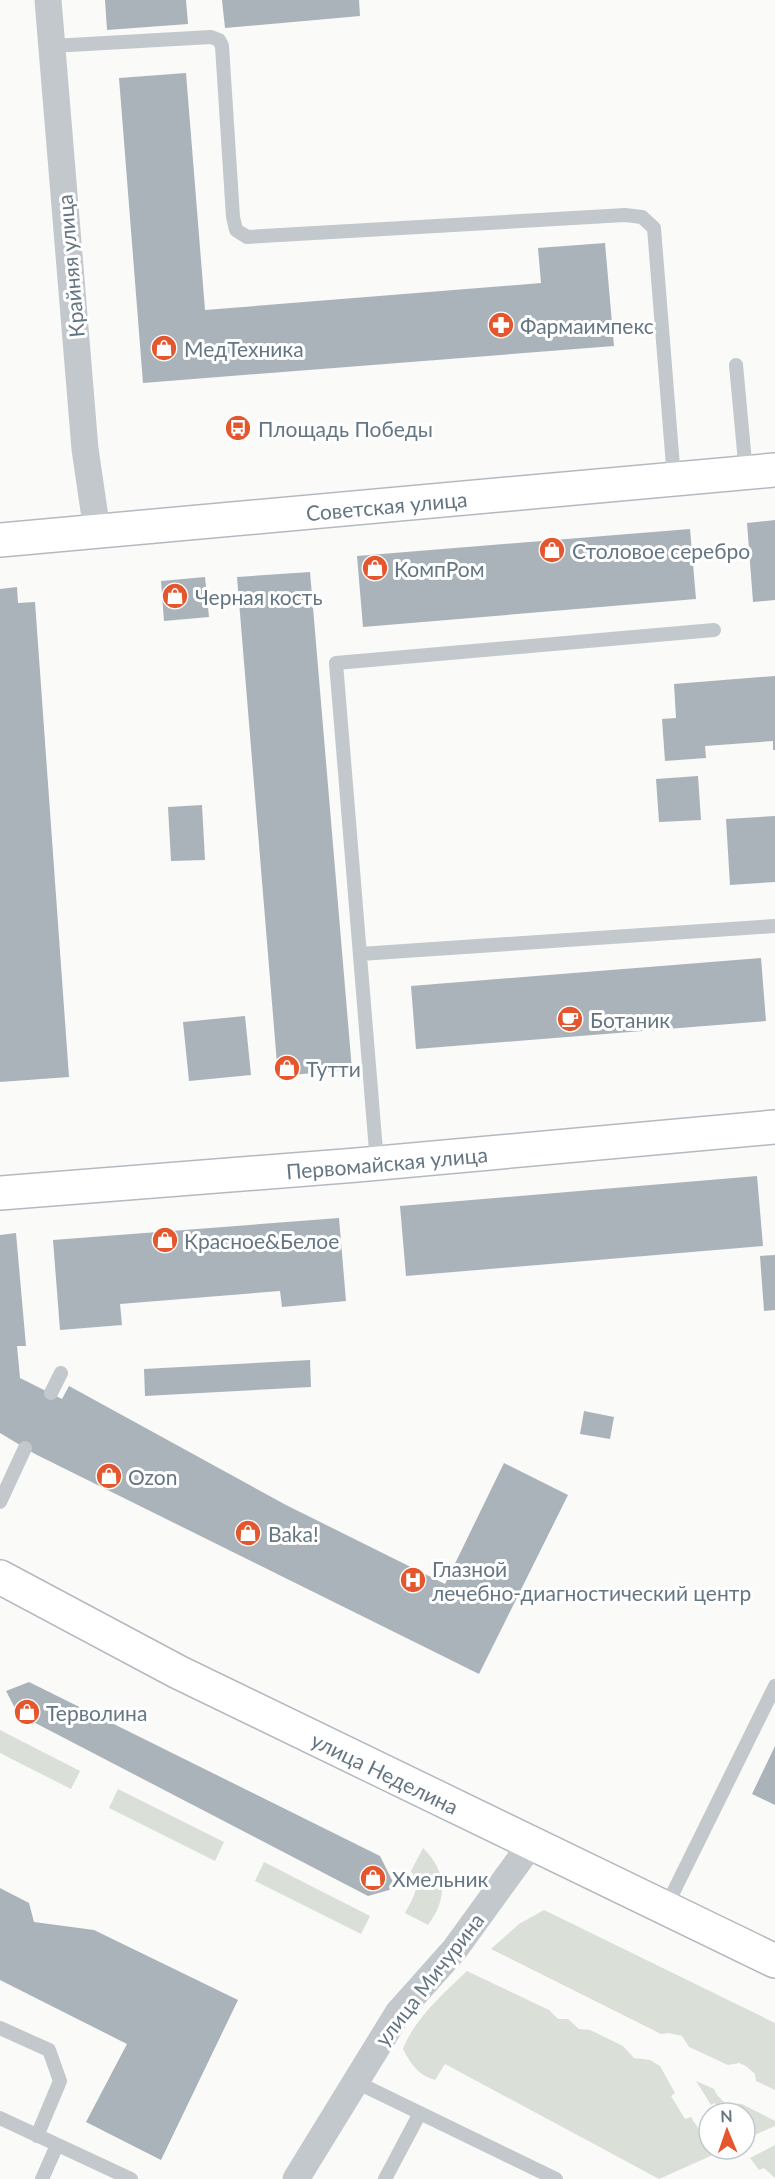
<svg xmlns="http://www.w3.org/2000/svg" width="775" height="2179" font-family="Lato,sans-serif">
<style>
.green{fill:#dadfd7}
.building{fill:#aab3b9}
.lines{fill:none;stroke-linecap:round;stroke-linejoin:round}
.secondary-casing{stroke:#b3babf;stroke-width:36}
.service{stroke:#c3c8cc;stroke-width:14}
.minor{stroke:#c3c8cc;stroke-width:27}
.secondary{stroke:#fff;stroke-width:33}
.labels{text-anchor:middle;dominant-baseline:central;stroke-width:6;stroke-linejoin:round;paint-order:stroke}
.street-label{font-size:21px;fill:#657683;stroke:#fff}
.poi-label{font-size:21px;fill:#657683;stroke:#fff;text-anchor:start}
</style>
<rect width="100%" height="100%" fill="#fafaf8"/>
<path class="green" d="M0 1730 80 1771 71 1789 0 1753Z
M118 1789 224 1842 215 1861 109 1808Z
M423 1848C447 1871 448 1899 428 1925L405 1913C413 1898 422 1886 411 1871Z
M264 1862 370 1916 361 1934 255 1881Z
M544 1910 775 2023V2090L756 2081 755 2074 746 2066 739 2063 728 2065 689 2047 682 2036 669 2033 661 2034 491 1949 519 1924Z
M467 1971 549 2010 558 2019H568L579 2029 590 2030 623 2046 634 2058 650 2060 660 2066 675 2093 671 2096 685 2119 691 2117 709 2145V2149H711L715 2154 659 2179 445 2064 435 2080C419 2076 410 2063 403 2049 415 2018 443 1994 467 1971Z
M696 2081 714 2089 717 2095 725 2103 742 2104 775 2121V2126L745 2139V2113H721L715 2103 711 2105Z
M775 2145V2178L764 2168 759 2170 750 2158Z"/>
<path class="building" d="M105 0H186L188 24 107 30Z
M222 0H359L360 16 225 28Z
M186 73 205 310 541 283 538 248 605 243 614 346 143 383 119 78Z
M775 520V600L753 602 747 523Z
M690 529 696 599 363 627 357 556Z
M310 572 352 1070 278 1076 237 577Z
M205 577 209 617 164 621 161 581Z
M17 587 18 603 35 602 69 1077 0 1082V589Z
M775 676V750H773V741L705 746 706 758 665 761 662 719 676 718 674 684Z
M698 776 701 820 659 822 656 779Z
M202 805 205 860 171 861 168 807Z
M775 816V882L730 885 726 819Z
M761 958 766 1021 416 1049 411 986Z
M245 1016 251 1075 189 1081 183 1022Z
M757 1176 763 1246 406 1276 400 1206Z
M339 1218 346 1301 282 1307 280 1291 120 1304 122 1325 60 1330 53 1240Z
M16 1233 26 1346H17L20 1378 62 1399 69 1386 286 1505 445 1584 504 1463 568 1495 479 1674 35 1454 0 1433V1235Z
M775 1255V1310L764 1311 760 1256Z
M310 1360 311 1387 145 1396 144 1369Z
M584 1411 614 1417 610 1439 580 1434Z
M29 1682 380 1856 396 1888 368 1896 18 1714 6 1691Z
M775 1746V1805L752 1794Z
M0 1888 29 1903 34 1922 94 1930 238 2000 161 2160 86 2122 127 2044 0 1980Z"/>
<g class="lines">
<g class="secondary-casing">
<g id="secondary">
<path id="s1" d="M0 540 775 470"/>
<path id="s2" d="M0 1193 357 1165 775 1127"/>
<path id="s3" d="M0 1577 178 1672 775 1961"/>
</g>
</g>
<path class="service" d="M52 46 211 37 219 40 222 46 233 217 236 230 247 237 625 215 642 217 654 228 674 479
M736 365 746 473
M360 954 775 926
M377 1163 336 663 714 630
M51 1393 61 1373
M0 1502 25 1448
M665 1909 775 1686
M0 2028 49 2050 60 2081 37 2136
M354 2081 556 2179
M0 2118 131 2179
M42 2179 57 2145
M385 2179 420 2113"/>
<path class="minor" d="M48 0 85 449 97 531
M296 2179 398 2013 455 1949 531 1844"/>
<use href="#secondary" class="secondary"/>
</g>
<defs>
<g id="pharmacy-disc" transform="scale(1.35)"><circle r="9.5" fill="#e4572e" stroke="#fff"/><path d="M-2-6h4v4h4v4h-4v4h-4v-4h-4v-4h4Z" fill="#fff"/></g>
<g id="shop-disc" transform="scale(1.35)"><circle r="9.5" fill="#e4572e" stroke="#fff"/><path d="M-5-2.5h2.3a2.7 3.5 0 0 1 5.4 0H5L5.5 6h-11ZM-1.5-2.5h3a1.5 2.3 0 0 0-3 0Z" fill="#fff"/></g>
<g id="bus-disc" transform="scale(1.35)"><circle r="9.5" fill="#e4572e" stroke="#fff"/><path d="M-5-6H5V4H4V6H2V4H-2V6H-4V4H-5ZM-3.5-4V0h7V-4ZM-3.5 1.2v1.5H-2V1.2ZM2 1.2v1.5H3.5V1.2Z" fill="#fff"/></g>
<g id="cafe-disc" transform="scale(1.35)"><circle r="9.5" fill="#e4572e" stroke="#fff"/><path d="M-5.5-4.5H6V0H3Q3 3.5 0 3.5H-2.5Q-5.5 3.5-5.5 0ZM3-3.2v2h1.7v-2ZM-6 4.5H4V6H-6Z" fill="#fff"/></g>
<g id="hospital-disc" transform="scale(1.35)"><circle r="9.5" fill="#e4572e" stroke="#fff"/><path d="M-5-5h3v3.5h4V-5h3V5h-3V1.5h-4V5h-3Z" fill="#fff"/></g>
</defs>
<g fill-rule="evenodd">
<use href="#pharmacy-disc" x="501" y="325"/>
<use href="#shop-disc" x="164" y="348"/>
<use href="#bus-disc" x="238" y="428"/>
<use href="#shop-disc" x="552" y="550"/>
<use href="#shop-disc" x="375" y="568"/>
<use href="#shop-disc" x="175" y="596"/>
<use href="#cafe-disc" x="570" y="1019"/>
<use href="#shop-disc" x="287" y="1068"/>
<use href="#shop-disc" x="165" y="1240"/>
<use href="#shop-disc" x="109" y="1476"/>
<use href="#shop-disc" x="248" y="1533"/>
<use href="#hospital-disc" x="413" y="1580"/>
<use href="#shop-disc" x="27" y="1712"/>
<use href="#shop-disc" x="373" y="1878"/>
</g>
<g class="labels">
<g class="street-label">
<text transform="translate(70 266) rotate(-95)">Крайняя улица</text>
<text stroke="none"><textPath href="#s1" startOffset="388">Советская улица</textPath></text>
<text stroke="none"><textPath href="#s2" startOffset="388">Первомайская улица</textPath></text>
<text stroke="none"><textPath href="#s3" startOffset="432">улица Неделина</textPath></text>
<text transform="translate(429 1979) rotate(-52)">улица Мичурина</text>
</g>
<g class="poi-label">
<text x="520" y="325">Фармаимпекс</text>
<text x="184" y="348">МедТехника</text>
<text x="258" y="428">Площадь Победы</text>
<text x="572" y="550">Столовое серебро</text>
<text x="394" y="568">КомпРом</text>
<text x="195" y="596">Черная кость</text>
<text x="590" y="1019">Ботаник</text>
<text x="306" y="1068">Тутти</text>
<text x="184" y="1240">Красное&amp;Белое</text>
<text x="128" y="1476">Ozon</text>
<text x="268" y="1533">Baka!</text>
<text x="432" y="1568">Глазной<tspan x="432" dy="24">лечебно-диагностический центр</tspan></text>
<text x="46" y="1712">Терволина</text>
<text x="392" y="1878">Хмельник</text>
</g>
</g>
<g transform="translate(727 2131) rotate(358)"><circle r="28" fill="#ffffff" stroke="#c1c8cd" stroke-width="1.5"/>
<path d="M0-4.5L10 22L0 15L-10 22Z" fill="#e4572e"/>
<text y="-9" font-size="16" font-weight="bold" text-anchor="middle" fill="#657683">N</text>
</g>
</svg>
